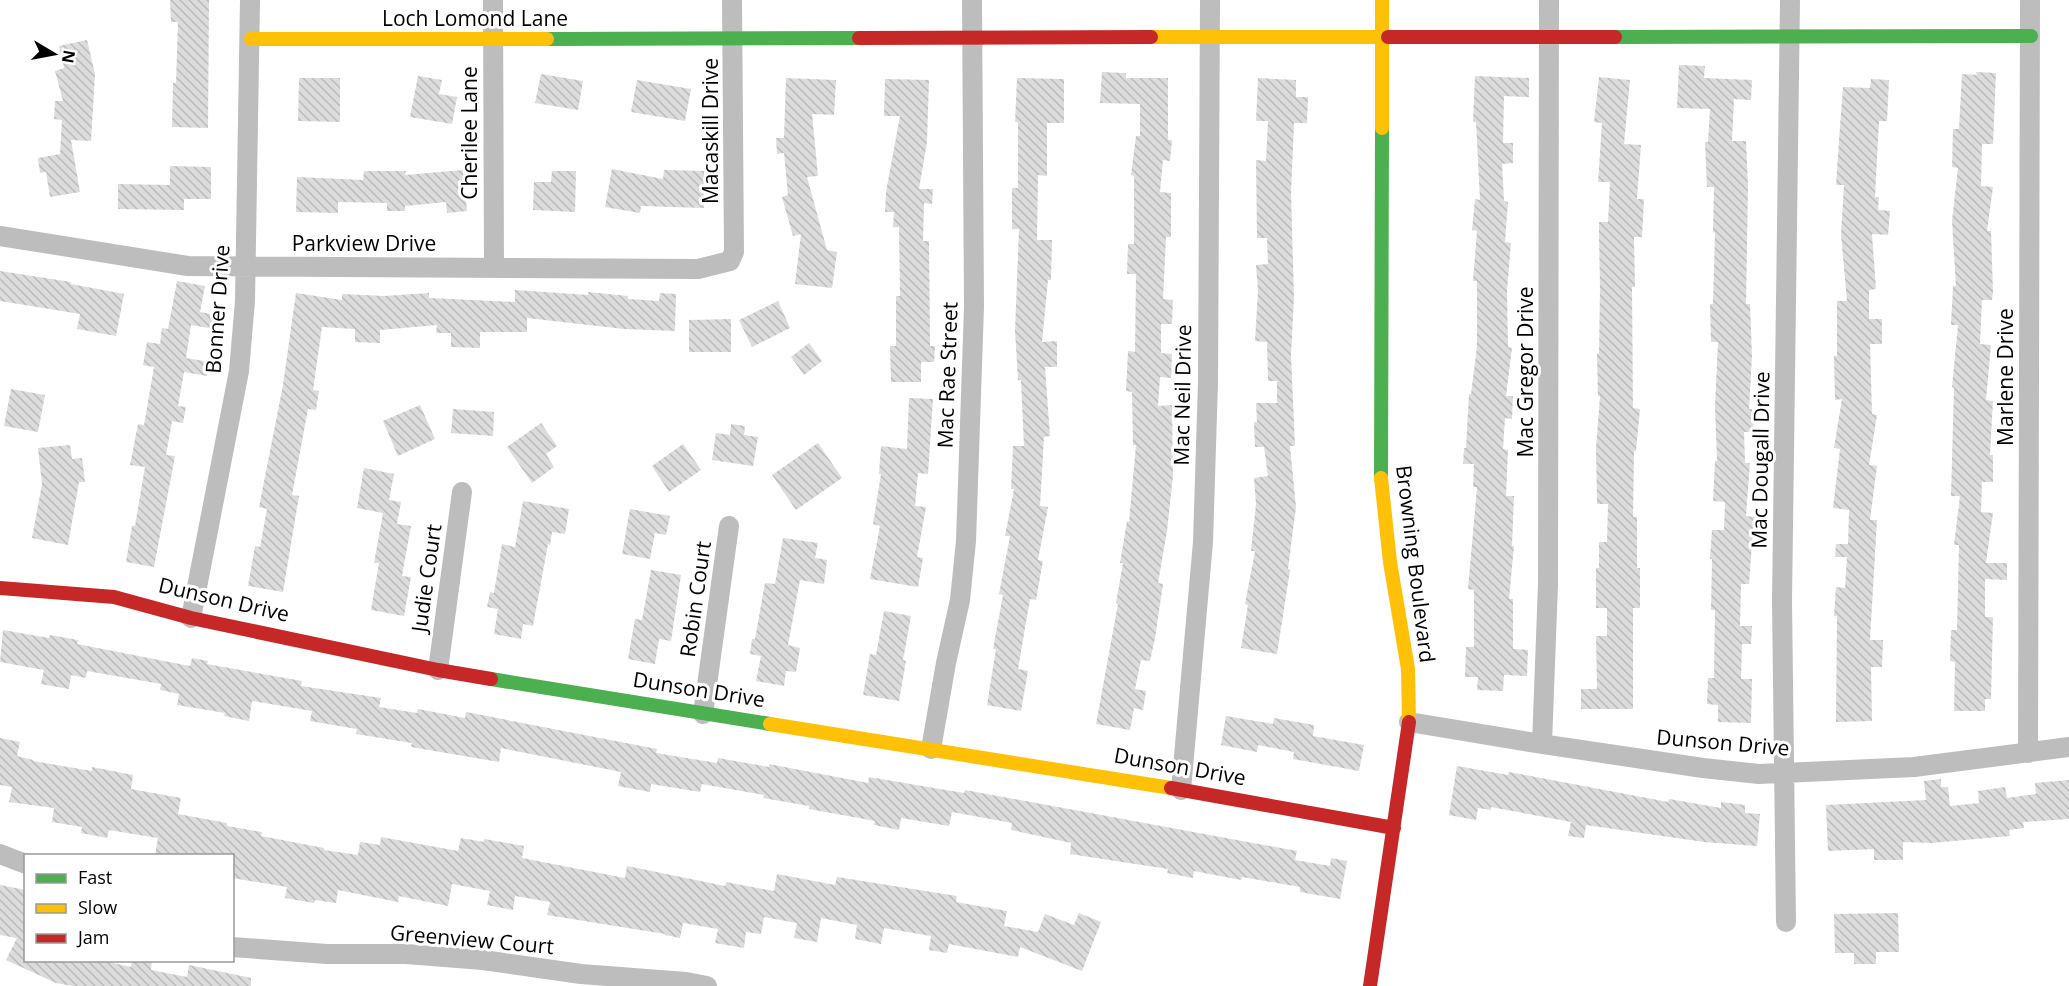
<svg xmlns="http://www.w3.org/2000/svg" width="2069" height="986" font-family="'Open Sans',sans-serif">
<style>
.building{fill:url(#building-back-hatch)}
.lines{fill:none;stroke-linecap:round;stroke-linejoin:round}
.street{stroke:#bdbdbd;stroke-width:20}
.fast{stroke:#4caf50;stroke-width:14}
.slow{stroke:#ffc107;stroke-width:14}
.jam{stroke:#c62828;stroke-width:14}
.labels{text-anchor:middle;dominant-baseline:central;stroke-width:6;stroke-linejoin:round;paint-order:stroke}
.street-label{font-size:21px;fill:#000;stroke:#fff}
</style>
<defs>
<pattern id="building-back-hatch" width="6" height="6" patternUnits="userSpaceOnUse" patternTransform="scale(1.5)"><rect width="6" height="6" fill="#dcdcdc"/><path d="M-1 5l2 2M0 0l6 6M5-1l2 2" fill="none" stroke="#bbb"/></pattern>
</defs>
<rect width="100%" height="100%" fill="#fff"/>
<path class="building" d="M170 0H209L208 128 172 127 173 83H176L178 22H171Z
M87 40 95 74 91 141 71 140 80 192 50 197 46 172 40 173 38 158 60 154 62 120 54 119 55 101H63L55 71 64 68 59 46Z
M1679 65 1705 66 1704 78 1752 80 1751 100 1734 99 1732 141H1746L1748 186 1746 304H1750L1752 356 1749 409H1752L1754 432H1744L1745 463H1750L1746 516 1754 517 1749 584H1741L1740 626H1752L1751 644H1742L1741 679H1752L1751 723 1718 722V705L1707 704 1708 678H1714L1715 610H1711L1712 559H1710L1712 530H1724L1725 502 1713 501 1715 461H1717L1715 406 1718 342H1711L1710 304H1713L1715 233 1713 232 1714 187H1707L1705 142H1708L1710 109 1677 108Z
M1102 72 1126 73V78H1168V140H1172L1170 161 1163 160 1160 192 1171 193V237H1166L1163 299 1173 300 1172 324H1161V353L1172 354 1171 378 1160 377 1158 406 1172 405 1173 475 1167 531 1158 583 1163 584 1155 638 1150 661 1141 660 1135 689 1146 691 1143 710 1134 708 1130 730 1096 724 1118 604 1116 603 1123 563H1120L1127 521 1129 522 1136 445H1133L1132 392 1126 391 1128 351 1135 352 1136 274H1127L1128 244H1134V176L1131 175 1136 136H1140V104L1100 103Z
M1976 72 1996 73 1993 144H1982L1981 186 1993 187 1987 231H1991L1993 292 1992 300H1982L1980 344 1991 345 1986 400 1993 401 1990 455H1993V482H1982L1981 512 1993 513 1986 563H2007V580L1985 579V617H1993L1991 699H1985V711H1954L1955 662 1950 661 1951 630H1957L1959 545H1954L1960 496H1951L1954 388 1952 387 1958 325H1951L1953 286H1956L1952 221 1958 168 1952 167 1953 129H1959L1962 74 1977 75Z
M541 74 583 81 578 110 535 103Z
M418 76 442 80 439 94 457 97 452 124 410 117Z
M1475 76 1529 78V97L1504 96 1503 143H1513V163L1502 164 1504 201 1508 202 1505 242 1511 243 1507 291 1508 347 1512 348 1506 396H1513L1512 419 1505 418 1503 449 1508 450 1506 496H1514L1512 546H1514L1509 599H1513V649L1528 650 1527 676 1504 675 1503 691 1477 690 1478 677H1465L1466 647H1474V590L1468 589 1477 487H1473L1474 464H1463L1464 448H1466L1469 394H1471L1477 347V281H1473L1477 231 1472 230 1475 199 1480 200 1476 122H1473Z
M1599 77 1630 80 1624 144 1641 145 1637 199H1644L1642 237H1634L1635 287H1632L1633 408 1640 409 1636 451H1634L1633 517H1637V568H1640V608H1633V709H1581V689H1597L1596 636H1607V608H1596V568H1599V542H1607L1608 504H1597L1596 448 1600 396H1598L1597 354H1599L1600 288 1599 235V222H1608L1610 182H1598L1602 123 1594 122Z
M299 78H340V122L298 121Z
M786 78 836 80 834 115 812 114 818 176 807 177 827 250 837 252 832 288 795 284 801 234 793 236 782 197 788 195 784 153 777 154 776 138H784Z
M1017 78 1064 79V123H1047V176L1038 175 1037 240H1052L1051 280H1048L1042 342 1057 341V367H1045L1050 436 1044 437 1040 506 1048 507 1038 560 1043 561 1036 600 1030 599 1018 669 1028 671 1021 711 987 705 996 649H993L1003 595 999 594 1010 536H1005L1014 489H1011L1013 446H1024L1021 380H1018L1015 331 1019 229H1012V188H1018V122H1015Z
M1258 78 1296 80V97H1308L1307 123H1294L1291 193 1294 297 1291 355 1295 446H1290L1296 507 1288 569 1290 570 1277 654 1241 648 1248 605 1245 604 1255 551H1251L1256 504 1254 478 1268 476 1264 447H1255L1254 422H1257L1256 403H1277V381H1268L1267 342 1255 341 1258 291 1256 265 1268 264 1267 238H1257L1256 160 1266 161 1268 121H1256Z
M885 79 929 80 927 142 919 189H933L932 204 924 203 923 241H929L930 346H935L934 362H921V382H891L890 346H896V296H900L899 227H893L894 212H885L886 192 900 116H884Z
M1871 79 1889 80 1887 121H1879L1875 197H1879L1878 210 1890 211 1888 235 1872 234 1876 289 1869 290V319H1882V344H1870L1872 414 1877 415 1869 465 1877 466 1870 520H1877L1870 640H1883L1882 667H1871L1872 721 1836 722 1837 616H1834L1836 587 1845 588 1847 557H1835L1836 544H1848L1849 510 1833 508 1840 449 1834 448 1842 399 1835 400 1834 356H1837V301H1847L1841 234 1844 185H1836L1839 140 1843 87 1870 88Z
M637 80 691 89 685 121 631 112Z
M170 166 211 167V199H184V210L118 209V184L170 185Z
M612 169 663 179 664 170 704 171V208L641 206 640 213 605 207Z
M463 170 467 211 447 213 446 202 405 206V211H387V203L338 202V213L296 212 297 177 363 180 364 171H406L405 175Z
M552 171H576L575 212 533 210 534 182H551Z
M0 271 71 282V284L124 294 116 336 77 329 80 314 0 301Z
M177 281 205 286 200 312 217 315 215 329 191 325 186 358 210 362 207 376 184 372 178 406 186 407 183 423 172 421 166 455 175 456 154 567 126 562 132 526H135L145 467 130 465 138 424 144 425 154 367 143 365 147 342 160 344 162 328 168 329Z
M515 290 588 295V292L628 296V299L659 301 660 293 676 294 675 331 624 329 527 318V332H480V348L451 347V333H436L437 325 380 330V343L355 342V329L322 327 313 390 319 391 316 410 308 409 292 495 299 496 283 592 248 586 255 546 260 547 267 509 259 507 283 385 296 293 342 300V294L384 296 429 293V298L515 302Z
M778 301 790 328 752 347 739 320Z
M731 319V352H689V320Z
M809 343 822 361 804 375 791 357Z
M11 389 45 395 38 432 4 426Z
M909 398 933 399 928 474 918 473 915 506 926 507 917 557 923 558 918 587 870 579 880 526 873 524 881 474H879L881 446 907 449Z
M420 405 435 439 398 456 383 421Z
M453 409 494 412 493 436 451 433Z
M541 423 557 446 546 454 554 467 532 483 507 447Z
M731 424 745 426 744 435 758 437 753 466 712 460 716 433 730 435Z
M818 443 842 478 796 510 772 475Z
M683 444 701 470 669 492 652 466Z
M70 445 72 459 82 458 85 482H79L68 545 32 538 42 484 38 448Z
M364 468 394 474 389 500 401 502 397 524 411 526 402 576 411 577 404 616 371 610 379 563H374L383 513 357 508Z
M523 501 569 509 565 534 552 532 550 545 548 544 533 626 523 624 521 639 494 634 498 609 487 607 490 592 494 593 502 544 515 547Z
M630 509 670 516 666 535 655 533 650 559 622 554Z
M783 538 818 543 815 558 827 560 824 584 800 580 788 645 800 648 796 672 786 671 784 686 756 681 761 656 750 654 752 639H755L765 583 775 584Z
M651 570 681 575 671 641 659 639 655 664 628 659 635 619 642 620Z
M884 611 911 616 903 660 906 661 899 701 863 695 870 654 876 655Z
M3 630 49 638 50 635 78 640 77 644 190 666 192 658 208 661 207 664 302 681 301 686 381 698 379 707 417 713 418 709 465 718 466 712 657 749 656 753 717 763 718 758 769 767V764L868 783 869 777 964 793 965 790 1297 851 1295 860 1330 866 1331 858 1347 861 1340 899 1300 892V887L1242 877 1241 880 1194 871 1193 878 1167 873 1168 869 1070 854 1071 843 1011 830 1012 823 952 812 949 826 901 818 899 830 874 825 875 821 809 809V806L763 798 764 795 702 784 700 792 651 784 650 792 618 786 621 772 501 748 499 762 411 747 412 743 356 734 357 729 310 721 312 711 252 701 249 721 224 716 225 713 177 705 179 694 160 690 161 684 87 671 86 678 71 675 69 689 41 684 44 670 0 662Z
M1226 716 1273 724 1274 718 1314 725 1313 736 1364 745 1359 771 1293 759 1294 752 1258 745 1257 752 1221 745Z
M0 738 20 742 17 756 33 760V761L92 771V767L133 775 131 789 181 798 178 814 227 823V826L262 832 261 836 324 848V850L358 855 360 842 380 845 381 837 458 851 461 838 484 842V839L524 846 522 858 625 878 627 866 725 886 726 882 774 891 777 874 835 885 837 877 957 896 956 902 1007 911 1004 926 1038 932 1045 914 1074 925 1079 913 1101 922 1082 971 1020 947 1018 957 949 944 947 953 929 950 931 936 884 928 881 944 855 939 857 925 821 918 817 942 794 938 797 923 764 917 761 934 746 932 744 948 715 943 718 929 683 923 680 938 665 935V934L547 915 550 902 515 896 513 910 487 905 490 891 452 884 448 906 399 896 398 902 338 890 336 903 315 900 314 903 285 898 287 887 232 878V855H155L158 838 109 830 107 838 81 833 82 827 52 822 54 808 9 802 12 787 0 785Z
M1457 766 1508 775 1509 772 1668 802 1669 799 1721 808V802L1745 805V813L1760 814 1757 846 1704 842 1586 825 1584 838 1568 836 1571 822 1491 807V810L1478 808 1476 820 1449 815Z
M1941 779V787H1948L1950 806 1979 803 1978 791 2005 787 2007 798 2036 794 2035 783 2069 780V819L2023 822 2024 828 2009 830 2010 836 1931 843 1903 842V860H1874V849L1828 851 1826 805 1926 800 1924 781Z
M0 885 26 890V960H100L131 967 132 960H152L151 970 187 977 189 965 251 978V986H72L56 983 6 960 17 938 0 935Z
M1898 913 1899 952H1876V964H1854V953H1835L1834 914Z"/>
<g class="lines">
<path class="street" d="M493 0 494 266
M0 236 188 266 698 269 730 261 734 252 732 0
M191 618 239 371 245 301 250 0
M438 670 462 492
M703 714 729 526
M1409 722 1542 744 1703 768 1759 774 1914 767 2069 747
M1542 744 1548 584 1549 0
M931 749 946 663 960 600 966 541 974 307 972 0
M2028 753 2030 0
M1181 790 1203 542 1208 382 1210 0
M0 854 26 864
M1786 922 1782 601 1790 0
M232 947 327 954H406L483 960 581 974 686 982 707 986"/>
<path class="fast" d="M1615 37 2031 36
M547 39 859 38
M1381 478 1382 128
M491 679 770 724"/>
<path class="slow" d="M1151 37H1388
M251 39H547
M1382 128V0
M1381 478 1390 562 1408 669 1409 722
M770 724 1171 788"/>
<path class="jam" d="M1388 37H1615
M859 38 1151 37
M0 588 114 597 191 618 438 670 491 679
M1171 788 1394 828
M1370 986 1409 722"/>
</g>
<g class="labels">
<g class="street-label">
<text x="475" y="18">Loch Lomond Lane</text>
<text transform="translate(710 131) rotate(-90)">Macaskill Drive</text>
<text transform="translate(469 133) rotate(-90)">Cherilee Lane</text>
<text x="364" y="243">Parkview Drive</text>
<text transform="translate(217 309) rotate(-86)">Bonner Drive</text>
<text transform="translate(1525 372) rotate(-90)">Mac Gregor Drive</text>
<text transform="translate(947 375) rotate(-88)">Mac Rae Street</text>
<text transform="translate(2005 377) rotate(-90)">Marlene Drive</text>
<text transform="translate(1182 395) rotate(-89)">Mac Neil Drive</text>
<text transform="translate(1760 460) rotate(-89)">Mac Dougall Drive</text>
<text transform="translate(1416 564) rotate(83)">Browning Boulevard</text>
<text transform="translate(426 578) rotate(-82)">Judie Court</text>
<text transform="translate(224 599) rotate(13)">Dunson Drive</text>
<text transform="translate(695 599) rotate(-82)">Robin Court</text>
<text transform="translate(699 689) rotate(9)">Dunson Drive</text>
<text transform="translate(1723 742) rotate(5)">Dunson Drive</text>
<text transform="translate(1180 766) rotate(10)">Dunson Drive</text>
<text transform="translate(472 939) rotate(5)">Greenview Court</text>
</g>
</g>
<rect x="24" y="854" width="210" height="108" fill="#ffffff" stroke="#999999" stroke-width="1.5"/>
<rect x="36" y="874" width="30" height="9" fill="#4caf50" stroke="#999999" stroke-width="1.5"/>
<text x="78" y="884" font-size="18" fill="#000000">Fast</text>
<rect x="36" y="904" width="30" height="9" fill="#ffc107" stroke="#999999" stroke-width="1.5"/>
<text x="78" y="914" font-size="18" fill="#000000">Slow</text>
<rect x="36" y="934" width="30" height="9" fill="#c62828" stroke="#999999" stroke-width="1.5"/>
<text x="78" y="944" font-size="18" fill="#000000">Jam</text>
<g transform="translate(54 54) rotate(100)" stroke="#ffffff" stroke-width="4.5" paint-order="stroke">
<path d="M0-4.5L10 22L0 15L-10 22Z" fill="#000000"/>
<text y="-9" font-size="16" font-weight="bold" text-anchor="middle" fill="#000000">N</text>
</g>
</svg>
